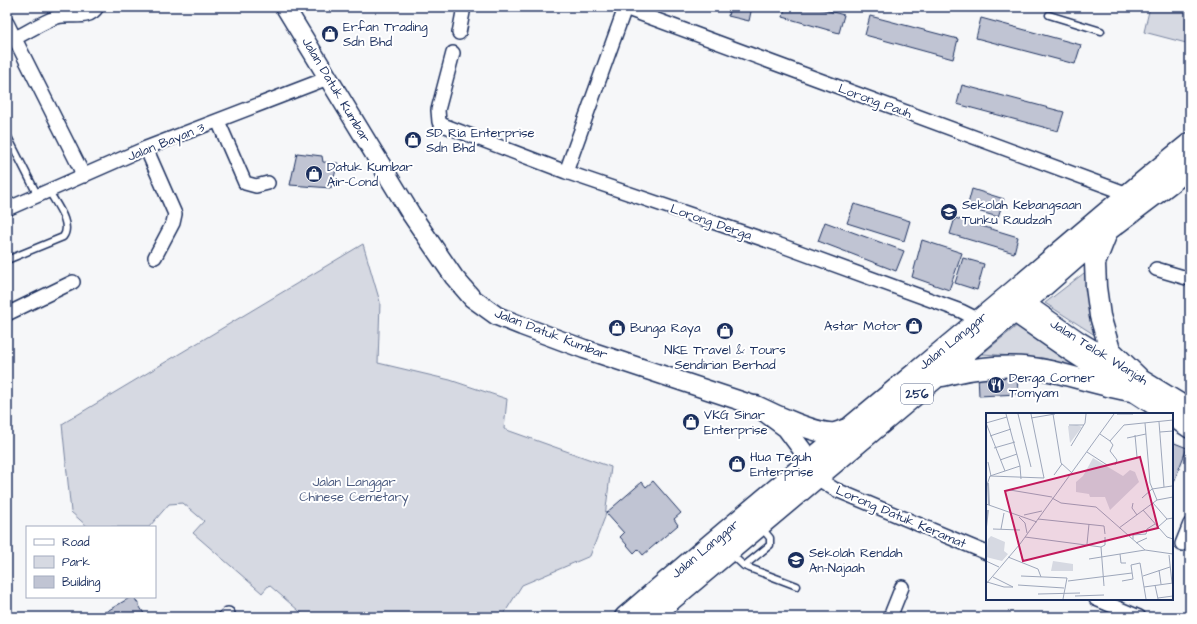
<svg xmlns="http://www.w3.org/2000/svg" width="1197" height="624" font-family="'Architects Daughter',sans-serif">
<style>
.green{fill:#d6d9e2;stroke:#7884a0}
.building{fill:#c0c4d3;stroke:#1b2f5e}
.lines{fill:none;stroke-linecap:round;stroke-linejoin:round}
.service-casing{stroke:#1b2f5e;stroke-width:9}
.minor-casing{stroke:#1b2f5e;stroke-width:16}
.secondary-casing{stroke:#1b2f5e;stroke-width:21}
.primary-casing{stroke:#1b2f5e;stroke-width:23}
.service{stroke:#fff;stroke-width:6}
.minor{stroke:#fff;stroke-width:13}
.secondary{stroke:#fff;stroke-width:18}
.primary{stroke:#fff;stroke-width:20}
.labels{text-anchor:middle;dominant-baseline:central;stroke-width:4;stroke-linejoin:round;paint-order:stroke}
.shield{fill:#fff;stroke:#5f6d8e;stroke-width:1}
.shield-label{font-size:12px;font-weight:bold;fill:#1b2f5e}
.poi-label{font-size:13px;fill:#1b2f5e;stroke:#fff;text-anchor:start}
.street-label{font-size:13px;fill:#1b2f5e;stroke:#fff}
.park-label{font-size:13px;fill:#4a5a7f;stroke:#fff}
.inset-river{fill:none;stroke:#a9b0c1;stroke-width:2}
.inset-road{fill:none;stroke:#9ea7bb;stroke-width:1}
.view{fill:#c2185b;fill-opacity:0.15;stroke:#c2185b;stroke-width:2}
.inset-edge{fill:none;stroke:#1b2f5e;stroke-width:2}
</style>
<rect width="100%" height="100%" fill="#f6f7f9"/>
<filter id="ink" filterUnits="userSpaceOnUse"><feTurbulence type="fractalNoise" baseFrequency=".025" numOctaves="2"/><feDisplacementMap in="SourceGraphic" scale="8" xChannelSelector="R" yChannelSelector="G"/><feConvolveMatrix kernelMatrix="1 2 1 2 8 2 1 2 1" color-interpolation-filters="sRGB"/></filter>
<g filter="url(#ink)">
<path class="green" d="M1150 7H1190V44L1144 32Z
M363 244 380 302 378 363 450 380 507 399 504 429 611 467 605 517 590 556 522 585 502 617H306L269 585 262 593 193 533 204 521 183 503 169 504 149 527H88L71 512 62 424Z
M1088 270 1101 339 1045 303Z
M1018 325 1097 373 1043 358 982 354Z"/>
<path class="building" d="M730 7H752L749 21 728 16Z
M785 7H814L844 15 839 33 783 17Z
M870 16 958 39 953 59 865 35Z
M981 18 1081 45 1075 64 976 38Z
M962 85 1064 112 1058 131 957 104Z
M297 153 322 156 323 162 338 163 331 188 290 185Z
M972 189 1004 199 998 217 967 208Z
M854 204 910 221 904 241 847 223Z
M955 218 1018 237 1014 253 950 234Z
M825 222 904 251 896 271 818 241Z
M922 240 962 253 949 290 912 277Z
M963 258 984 264 977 290 955 283Z
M1017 374 1018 394 979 396 978 375Z
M1172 442 1187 448 1172 487Z
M653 481 681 513 674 519 678 525 643 555 638 549 634 553 620 537 624 533 606 513 642 482 646 487Z
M131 597H134L146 617H97Z"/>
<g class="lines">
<g class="service-casing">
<path id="service" d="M1049 15 1101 31
M7 135 38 196
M7 260 63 237C73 224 55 203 49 191
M730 553 744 566 797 586
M744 566 770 545V538L761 527"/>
</g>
<g class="minor-casing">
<path id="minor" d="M622 7 1128 194
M7 23 84 176
M459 33 464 7
M15 38C28 32 42 22 57 17 70 13 89 21 97 7
M453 53 438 110 439 122 443 125 566 172 780 245 961 311 979 320
M218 121 245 183 256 186 268 183
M146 148 175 214 173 223 155 257
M566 172 625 8
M7 209 146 148 328 78
M1156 269 1190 279
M7 314 73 282
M817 478 834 489 987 553
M1182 544 1190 524
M1096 599 1139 617
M225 617 228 614
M890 617 902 587"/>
</g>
<g class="secondary-casing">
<path id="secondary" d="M285 7 411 214 454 277 472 298 497 316 522 326 584 349 756 406 786 428 818 471
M1013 295 1079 341 1190 409
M1003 305 1071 352 1167 414
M1172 417 1190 429"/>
</g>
<g class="primary-casing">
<path id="primary" d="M1106 235 1095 263 1096 287 1100 316 1110 350 1138 377
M943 376C974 367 1013 363 1045 370 1074 376 1101 386 1131 391
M756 406C772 414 818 435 835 433 839 432 843 430 847 429
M625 617C742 516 861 418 980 319 1050 261 1119 200 1190 143
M651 617 1013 313 1107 231 1190 168"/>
</g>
<use href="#service" class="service"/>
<use href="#minor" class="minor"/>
<use href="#secondary" class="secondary"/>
<use href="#primary" class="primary"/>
</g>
</g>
<defs>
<g id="shop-disc" transform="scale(0.9)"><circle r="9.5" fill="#1b2f5e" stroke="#fff"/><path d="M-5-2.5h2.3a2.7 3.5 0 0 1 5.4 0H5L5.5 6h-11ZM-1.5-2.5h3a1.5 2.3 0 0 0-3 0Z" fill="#fff"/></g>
<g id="school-disc" transform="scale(0.9)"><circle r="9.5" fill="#1b2f5e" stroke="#fff"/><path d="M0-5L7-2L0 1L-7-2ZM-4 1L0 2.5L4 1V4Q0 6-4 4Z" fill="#fff"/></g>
<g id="restaurant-disc" transform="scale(0.9)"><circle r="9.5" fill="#1b2f5e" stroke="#fff"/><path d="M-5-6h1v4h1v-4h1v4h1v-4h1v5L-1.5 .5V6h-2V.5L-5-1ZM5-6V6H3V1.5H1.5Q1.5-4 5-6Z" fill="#fff"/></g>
</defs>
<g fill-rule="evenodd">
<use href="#shop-disc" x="330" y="34"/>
<use href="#shop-disc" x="413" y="140"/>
<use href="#shop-disc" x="314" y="174"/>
<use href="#school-disc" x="949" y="212"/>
<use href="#shop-disc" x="914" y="326"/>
<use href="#shop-disc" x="617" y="328"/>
<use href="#shop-disc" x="725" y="331"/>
<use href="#restaurant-disc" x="996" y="385"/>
<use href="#shop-disc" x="691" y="422"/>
<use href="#shop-disc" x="737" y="464"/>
<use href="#school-disc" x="796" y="560"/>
</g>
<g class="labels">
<rect class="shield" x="901" y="384" width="32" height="20" rx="3"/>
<g class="shield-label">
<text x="917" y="394">256</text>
</g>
<g class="poi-label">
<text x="343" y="27">Erfan Trading<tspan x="343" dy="15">Sdn Bhd</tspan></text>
<text x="426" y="133">SD Ria Enterprise<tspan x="426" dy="15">Sdn Bhd</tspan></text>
<text x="327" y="167">Datuk Kumbar<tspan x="327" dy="15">Air-Cond</tspan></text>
<text x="962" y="205">Sekolah Kebangsaan<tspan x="962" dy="15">Tunku Raudzah</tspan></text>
<text x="901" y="326" text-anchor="end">Astar Motor</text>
<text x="630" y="328">Bunga Raya</text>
<text x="725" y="350" text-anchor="middle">NKE Travel &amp; Tours<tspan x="725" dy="15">Sendirian Berhad</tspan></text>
<text x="1009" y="378">Derga Corner<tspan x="1009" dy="15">Tomyam</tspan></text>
<text x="704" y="415">VKG Sinar<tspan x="704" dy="15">Enterprise</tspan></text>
<text x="750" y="457">Hua Teguh<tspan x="750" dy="15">Enterprise</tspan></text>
<text x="809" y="553">Sekolah Rendah<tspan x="809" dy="15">An-Najaah</tspan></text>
</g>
<g class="street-label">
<text transform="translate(336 90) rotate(59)">Jalan Datuk Kumbar</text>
<text transform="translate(875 101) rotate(20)">Lorong Pauh</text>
<text transform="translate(166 142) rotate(-22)">Jalan Bayan 3</text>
<text transform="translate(711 222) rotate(19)">Lorong Derga</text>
<text transform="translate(551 334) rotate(21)">Jalan Datuk Kumbar</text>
<text transform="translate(953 341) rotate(-39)">Jalan Langgar</text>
<text transform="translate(1099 352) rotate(32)">Jalan Telok Wanjah</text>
<text transform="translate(901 517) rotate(23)">Lorong Datuk Keramat</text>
<text transform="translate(705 549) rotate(-40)">Jalan Langgar</text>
</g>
<g class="park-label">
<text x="354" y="482">Jalan Langgar<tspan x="354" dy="15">Chinese Cemetary</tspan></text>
</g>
</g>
<g transform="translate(986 413)">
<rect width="187" height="187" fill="#f6f7f9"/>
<path d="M91 12 96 14 84 30 82 13ZM107 45 137 63 144 57 149 59 153 69 124 97 119 84H104L103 81 90 79V69L97 63ZM5 123 19 129 18 138 22 141 16 148 0 144 2 126ZM67 148 87 151V158H65Z" fill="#d6d9e2"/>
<path class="inset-river" d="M2 70 3 92M0 114 2 97"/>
<path class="inset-road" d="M32 1 45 54M67 1 75 50 86 60M131 1H147M45 5 69 1M173 9 178 74M0 10 19 58M0 10 21 4M159 10 164 70 171 87M83 12H98M174 19 187 18M114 21 124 28 138 12 187 7M149 22 151 44M4 23 25 16M141 25 160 21M124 28 127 32 124 38 131 47 129 52M85 33 99 10 100 1M8 35 29 29M101 39 121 52M14 47 31 41M2 49 5 63M34 53 35 66M68 62 76 51M4 63 58 65 45 1M0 75 4 63 34 53 20 1M24 77 66 84M66 85 75 90 110 94 159 137 187 141M156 85 166 76 186 73M147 90 146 95 151 102M167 90 181 106M0 91 51 109M157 97 181 124 187 126M38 102 56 98M33 104 39 110 41 120M52 106 118 113 119 121M172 114 181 106 187 105M133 115 171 87 187 84M7 116 34 117M15 116 18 100M39 124 115 134 118 173M147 126V122L160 121 161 116 169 111M150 130 161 125M101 131 103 111M115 134 119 132V124M134 141 135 150H140M183 142 186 170M22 144 52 156 55 164M103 146 159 137M0 148 13 154M173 157 175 171M35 163 81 165 77 186M157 163 184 154M82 168 146 160M136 168 147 166 145 152 154 150 160 186M1 169 18 174H27L7 164M0 171 34 131 128 1M32 172 78 175M169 172 172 186M158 174 187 170M52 181 94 180M89 183 118 182M172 185 187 183"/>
<path class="view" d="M154 44 172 115 37 148 19 78Z"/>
<rect width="187" height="187" class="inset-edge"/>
</g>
<rect width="1197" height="624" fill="none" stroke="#fff" stroke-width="24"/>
<rect x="12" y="12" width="1173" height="600" fill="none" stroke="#1b2f5e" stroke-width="1.5" filter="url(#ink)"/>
<rect x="26" y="526" width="130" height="72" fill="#ffffff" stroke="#a4acbf"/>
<rect x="34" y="539" width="20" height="6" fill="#ffffff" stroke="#a4acbf"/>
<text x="62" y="546" font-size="12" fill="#1b2f5e">Road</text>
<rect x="34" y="556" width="20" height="12" fill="#d6d9e2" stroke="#a4acbf"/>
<text x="62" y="566" font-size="12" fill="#1b2f5e">Park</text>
<rect x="34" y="576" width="20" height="12" fill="#c0c4d3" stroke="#a4acbf"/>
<text x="62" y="586" font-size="12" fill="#1b2f5e">Building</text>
</svg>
